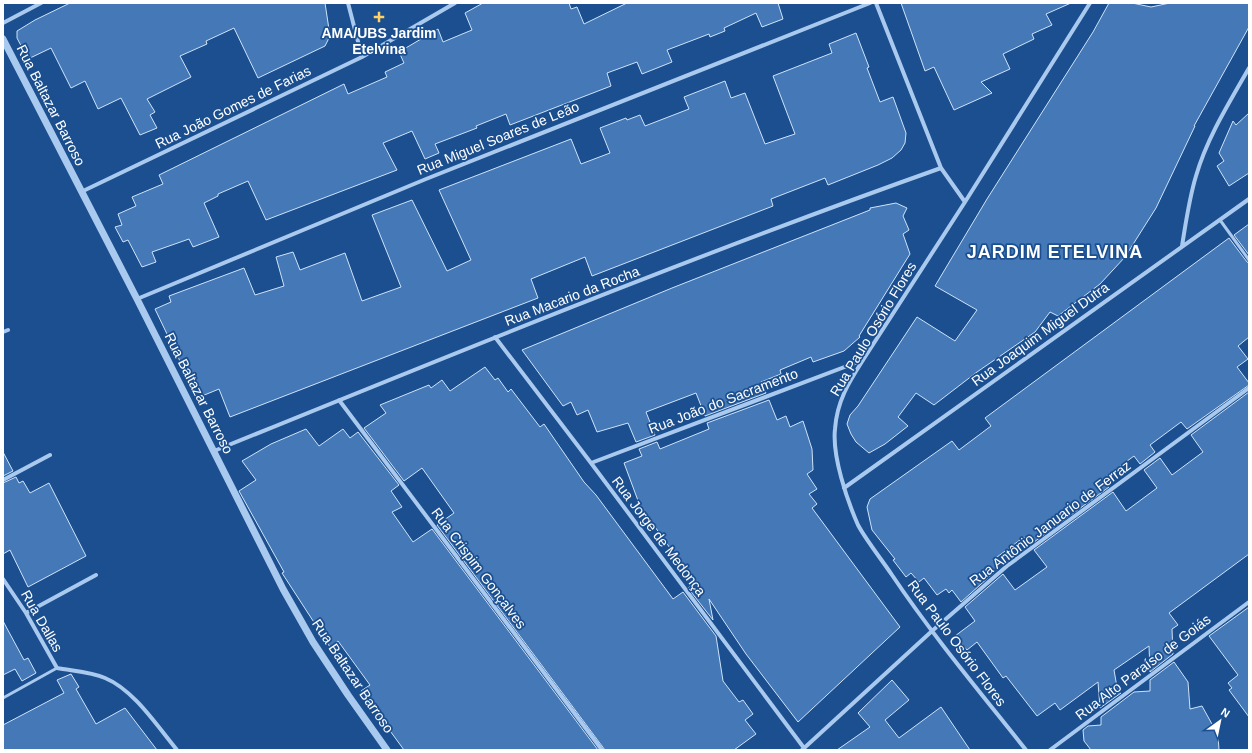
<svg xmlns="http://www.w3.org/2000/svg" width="1252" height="753" font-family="Helvetica,sans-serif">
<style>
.building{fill:#4478b7;stroke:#cfe3fa}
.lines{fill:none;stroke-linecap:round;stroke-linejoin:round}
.service{stroke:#a9c9ee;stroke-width:3}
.minor{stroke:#a9c9ee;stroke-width:4}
.tertiary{stroke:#a9c9ee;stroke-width:7}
.poi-dot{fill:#ffd166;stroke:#1b4f8f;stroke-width:1.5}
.labels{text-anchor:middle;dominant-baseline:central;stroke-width:3.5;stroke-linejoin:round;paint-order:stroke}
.poi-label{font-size:14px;font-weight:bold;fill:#fff;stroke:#1b4f8f}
.street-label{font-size:14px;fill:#fff;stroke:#1b4f8f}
.district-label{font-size:18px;font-weight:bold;letter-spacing:1px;fill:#fff;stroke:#1b4f8f}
</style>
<rect width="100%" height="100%" fill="#1b4f8f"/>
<path class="building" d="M70 3H325L330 36 325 46 258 78 234 28 206 41 207 44 180 56 191 77 147 99 155 112 150 115 157 128 140 135 121 98 98 109 85 81 71 88 51 48 28 59 17 38V31L35 20Z
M483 3H569L571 9 577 7 584 24 627 3H778L783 19 762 27 756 13 724 28 725 31 710 37 709 34 667 50 672 62 642 74 637 62 607 73 611 86 510 125 506 114 476 126 477 128 435 144 439 153 425 159 412 131 383 143 397 170 266 220 248 181 218 194V196L204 203 219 237 193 247 189 239 152 252 156 262 142 267 128 240 123 242 115 227 122 225 118 214 136 206 132 197 163 184 159 175 344 84 348 94 387 77 385 72 404 63 399 52 438 29 443 42 472 30 465 13Z
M901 3H1071L1046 14 1052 25 1032 34 1034 39 1003 54 1010 69 981 82 992 93 954 110 934 67 925 71Z
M1109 3H1132L1151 7 1170 3H1249V27L1194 126H1195L1156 208 1125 257 1113 270 1100 284 1058 316 1050 312 1035 332 977 372 934 405 916 393 898 417 908 426 885 444 869 453 856 442 851 434 847 424 850 415 858 406 917 317 955 341 977 310 935 286 987 199 1093 32Z
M856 33 869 67 867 68 880 102 893 97 906 133 905 143 901 150 892 158 878 165 828 185 825 178 771 199 773 206 592 276 585 257 531 279 538 298 230 417 219 389 202 396 195 380 190 382 155 309 171 302 169 296 244 268 255 295 284 286 276 257 293 252 300 270 345 253 362 301 401 287 372 215 412 200 447 271 471 260 439 190 571 139 581 164 610 153 600 128 626 118 627 120 640 115 645 126 689 109 684 97 725 81 731 98 745 93 765 144 795 134 773 76 832 53 829 44Z
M1249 113V173L1229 186 1217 166 1224 161 1219 153 1233 121 1236 125Z
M896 203 907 208 903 216 909 230 903 234 910 254 859 336 860 337 844 351 813 362 811 357 780 370 781 374 761 382 766 393 705 416 696 393 646 412 655 435 636 442 628 423 597 432 588 410 577 415 571 402 563 406 522 350 672 288 870 210V208Z
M1249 224V255L1234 235Z
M1229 238 1247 262 1249 263V337L1238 346 1248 359 1237 367 1249 383V385L1187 429 1181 422 1150 445 1155 452 1140 464 1134 456 1119 467 1103 479 1109 487 1030 545 1024 537 993 560 999 568 961 602 952 590 949 593 946 589 937 595 924 578 919 582 911 573 906 577 893 560 895 559 872 530 867 507 870 499 952 441 959 450 991 426 985 418Z
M485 367 495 380 498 378 508 392 511 389 540 427 544 424 584 482 596 495 673 599 683 592 716 636 723 681 739 702 743 700 753 714 745 720 756 734 734 750H605L437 525 454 513 422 468 404 481 364 428 386 413 380 405 429 385 431 388 442 380 450 391Z
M1249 392V554L1169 613 1178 625 1172 629 1173 654 1150 672 1149 646 1114 670 1118 693H1121L1100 708 1098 682 1060 710 1055 703 1037 716 1006 676 1003 678 977 642 967 650 955 636 975 621 965 607 1003 574 1015 590 1047 567 1034 550 1113 492 1126 511 1157 488 1144 470 1160 458 1172 475 1203 452 1191 435Z
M769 400 777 420 786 416 790 427 803 421 812 449 813 470 807 474 817 489 809 494 817 504 812 508 900 627 798 722 746 654 709 599 713 620 688 588 695 583 640 506 624 463 642 456 639 449 657 442 660 449 709 429 707 423Z
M306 429 319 446 343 429 350 438 358 432 399 485 391 491 402 507 392 512 413 542 432 529 598 750H404L361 691 370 685 338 641 330 647 282 573 284 572 239 491 256 480 242 461 271 444Z
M3 452 13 471 3 476Z
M16 477 19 483 23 481 30 493 49 483 86 556 28 587 10 550 3 554V483Z
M1249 607V717L1229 690 1232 688 1228 683 1238 675 1209 636Z
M3 621 24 660 28 658 36 673 22 681 15 669 3 675Z
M1174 662 1188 682 1190 709 1202 706 1218 735 1219 750H1091L1084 741 1083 730 1088 726 1101 725V717L1134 692 1150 691V680Z
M71 674 79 687 76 689 96 724 125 708 157 750H3V725L64 693 57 680Z
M892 680 909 700 885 720 899 738 941 707 970 750H837L870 727 858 713Z"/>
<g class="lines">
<path class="service" d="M1220 220 1249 260
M3 698 57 668"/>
<path class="minor" d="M348 3 362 57
M876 3 941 168 965 202
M3 23 41 3
M81 192 362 57 455 3
M1182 246C1186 222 1189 199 1196 176 1207 138 1229 103 1249 68
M137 299 426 179 870 3
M3 332 8 330
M495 337 591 463 804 748
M339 400 602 750
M214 451C455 353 696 255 941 168
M591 463 863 360
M3 480 50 455
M844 488 1249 199
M3 579 26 613 57 668C73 671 91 672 105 678 134 690 157 726 177 750
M26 613 96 575
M802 750 932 631 1007 566 1249 388
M1026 750C980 692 933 636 892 575 882 560 866 540 858 525 847 500 832 456 835 429 837 401 849 382 863 360L965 202 1090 3
M1050 750 1249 602"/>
<path class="tertiary" d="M3 39 137 299 283 589 313 642 348 695 387 750"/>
</g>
<path class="poi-dot" d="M377 11h4v4h4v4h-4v4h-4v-4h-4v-4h4z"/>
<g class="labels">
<g class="poi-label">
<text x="379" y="33">AMA/UBS Jardim<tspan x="379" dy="16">Etelvina</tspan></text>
</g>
<g class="street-label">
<text transform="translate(51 105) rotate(63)">Rua Baltazar Barroso</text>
<text transform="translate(233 107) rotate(-26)">Rua João Gomes de Farias</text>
<text transform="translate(498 138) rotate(-22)">Rua Miguel Soares de Leão</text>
<text transform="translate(572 296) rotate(-21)">Rua Macario da Rocha</text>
<text transform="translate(873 329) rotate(-59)">Rua Paulo Osório Flores</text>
<text transform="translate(1040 334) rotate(-36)">Rua Joaquim Miguel Dutra</text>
<text transform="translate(199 393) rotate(63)">Rua Baltazar Barroso</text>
<text transform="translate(723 401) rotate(-21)">Rua João do Sacramento</text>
<text transform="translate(1050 523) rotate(-37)">Rua Antônio Januario de Ferraz</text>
<text transform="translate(659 536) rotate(53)">Rua Jorge de Medonça</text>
<text transform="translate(479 568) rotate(53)">Rua Crispim Gonçalves</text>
<text transform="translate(42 621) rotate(60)">Rua Dallas</text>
<text transform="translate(957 643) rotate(53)">Rua Paulo Osório Flores</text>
<text transform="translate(1143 667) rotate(-37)">Rua Alto Paraíso de Goiás</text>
<text transform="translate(353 676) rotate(56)">Rua Baltazar Barroso</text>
</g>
<g class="district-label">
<text x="1055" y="252">JARDIM ETELVINA</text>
</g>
</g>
<rect width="1252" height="753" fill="none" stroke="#ffffff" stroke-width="8"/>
<g transform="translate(1220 721) rotate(33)" stroke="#1b4f8f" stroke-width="3" paint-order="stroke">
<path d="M0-3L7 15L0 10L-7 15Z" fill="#ffffff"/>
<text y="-6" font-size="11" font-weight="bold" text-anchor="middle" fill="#ffffff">N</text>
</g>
</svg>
